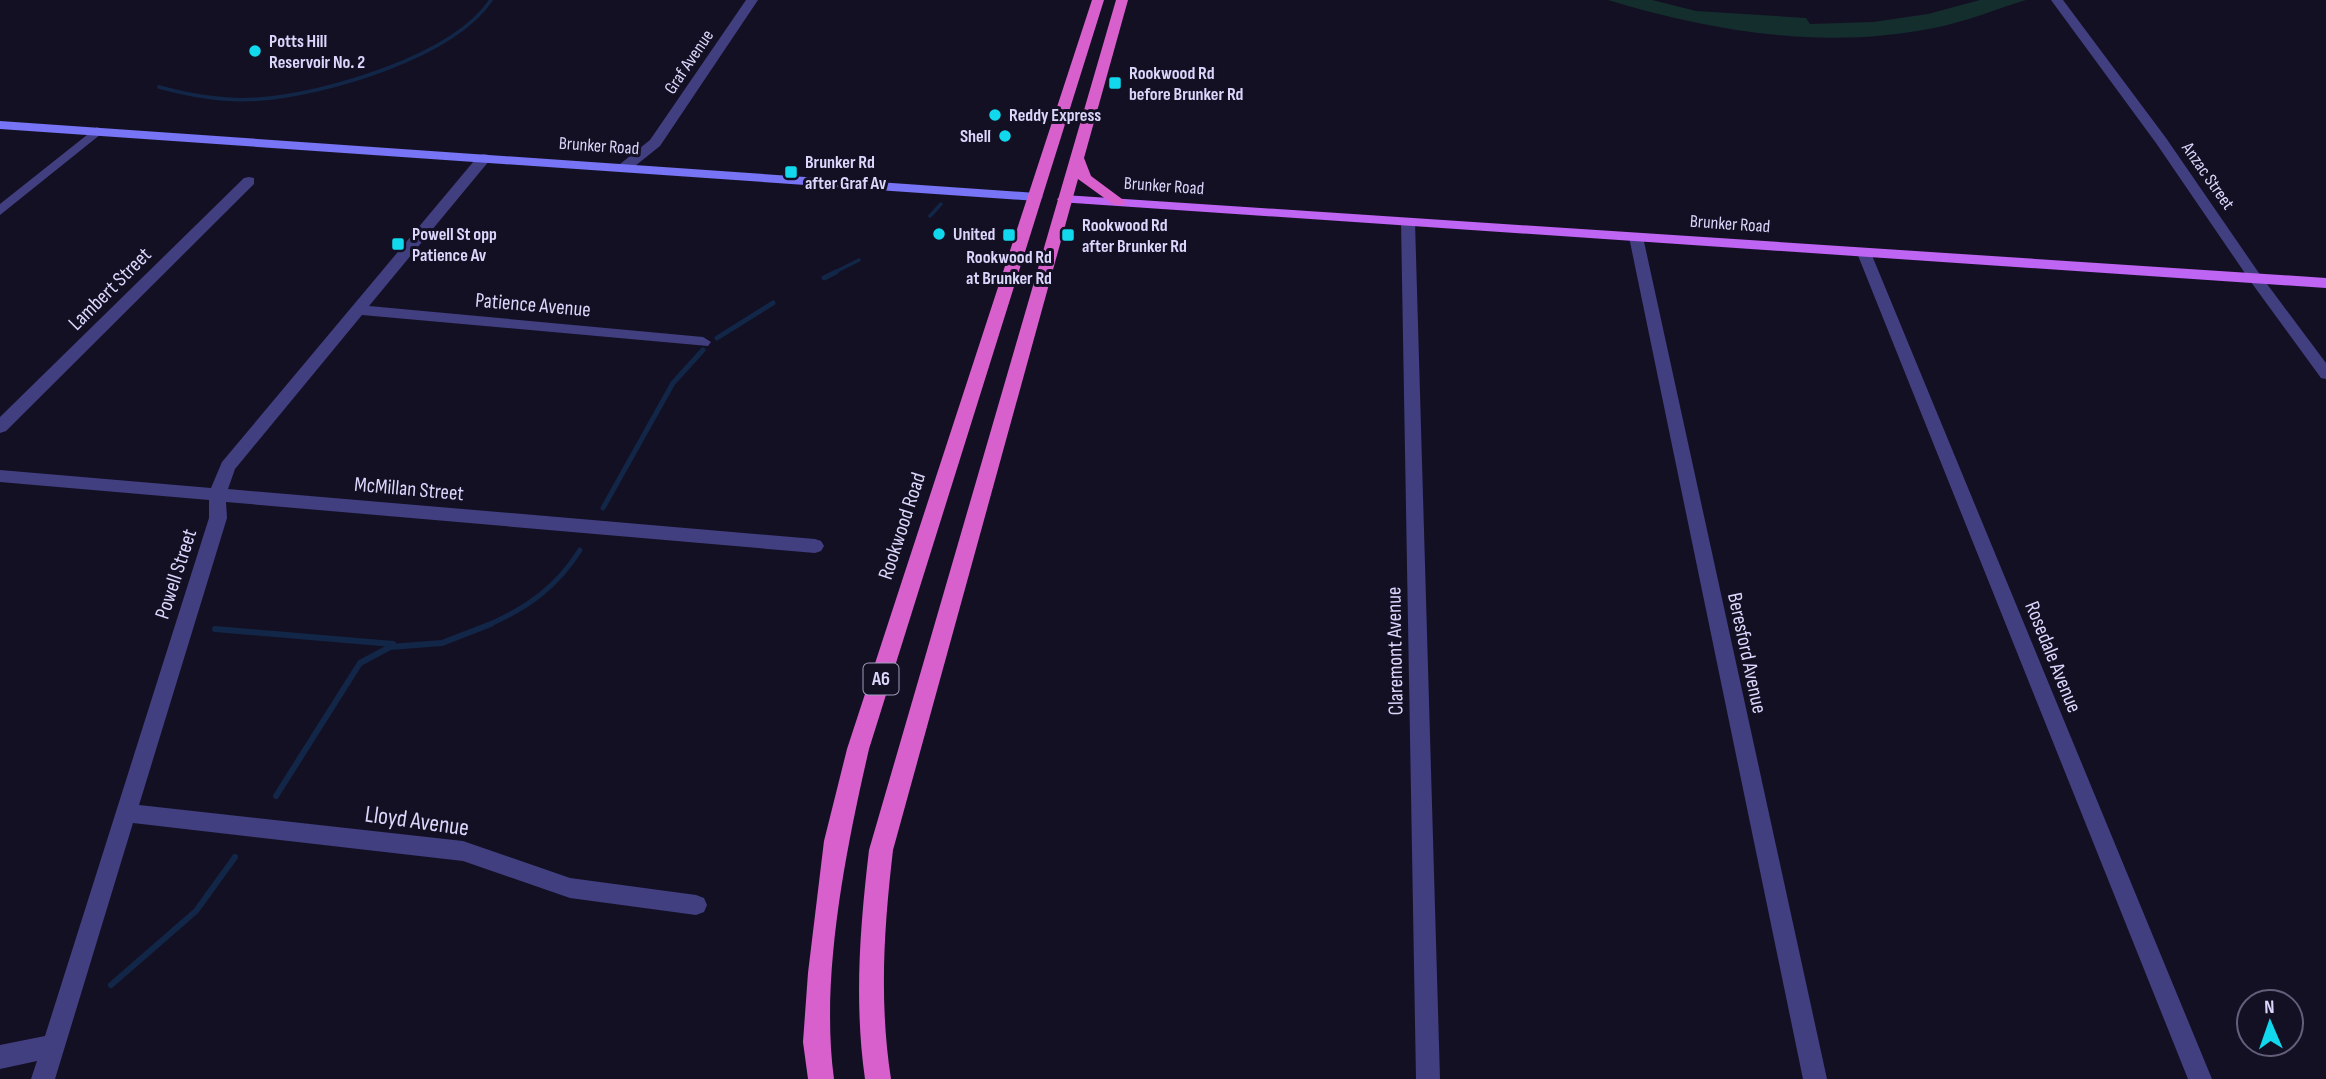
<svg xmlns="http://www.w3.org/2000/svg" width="2326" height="1079" font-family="'Sofia Sans Condensed',sans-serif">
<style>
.green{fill:#142e2d}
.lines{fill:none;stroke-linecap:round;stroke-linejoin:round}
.stream-far2{stroke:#122647;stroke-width:3.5}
.stream-far1{stroke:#122647;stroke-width:5}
.stream{stroke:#122647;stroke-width:6}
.minor{fill:#413f80;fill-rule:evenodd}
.tertiary{fill:#413f80;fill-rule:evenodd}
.secondary{fill:#7774f5;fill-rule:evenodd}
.primary{fill:#be65f4;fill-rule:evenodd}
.trunk{fill:#d860cc;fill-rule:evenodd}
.poi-dot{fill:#11d8ed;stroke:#141024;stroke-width:2.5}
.labels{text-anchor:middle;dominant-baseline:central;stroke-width:6;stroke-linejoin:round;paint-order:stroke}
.far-poi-label{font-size:18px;font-weight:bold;fill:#dad6fc;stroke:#141024;text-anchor:start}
.far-street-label{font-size:18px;fill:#dad6fc;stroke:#141024}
.shield{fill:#141024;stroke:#9f9bbb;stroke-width:2}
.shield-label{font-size:19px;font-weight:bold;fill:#dad6fc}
.street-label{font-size:21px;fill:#dad6fc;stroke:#141024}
.near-street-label{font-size:24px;fill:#dad6fc;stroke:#141024}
</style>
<rect width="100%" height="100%" fill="#141024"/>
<path class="green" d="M1608 0H1652L1696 11 1806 18 1810 24 1873 22 1928 14 1980 0H2026C1996 9 1965 22 1934 28 1825 50 1714 32 1608 0Z"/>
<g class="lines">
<path class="stream-far2" d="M159 87C192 96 225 102 260 99 325 94 453 57 491 0
M930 216 941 204
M833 273 859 260"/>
<path class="stream-far1" d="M824 278 836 272
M717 338 773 303
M603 508 673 383 703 350
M488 625C527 608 557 587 580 550"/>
<path class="stream" d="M215 629 393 644
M276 796 360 663 390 647 442 643 491 624
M111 985 196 911 235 857"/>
<path class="minor" d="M746 0H758L660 146 630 170H620V164L650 140Z
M2051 0H2063L2166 138 2263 279 2261 282H2251L2156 143Z
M97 127 103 131 101 134 0 215V204Z
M484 154 489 155V161L369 306 703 337 711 342 708 346 362 315 235 469 228 489 815 539 821 541 824 546 821 551 815 553 226 502 227 518 139 805 463 841 570 878 696 895 704 898 707 905 704 912 696 915 570 898 463 861 133 823 55 1079H31L37 1061 0 1069V1045L45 1036 209 518V500L0 482V470L211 488 222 462 479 155Z
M249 177 254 178V184L6 431 0 433V417L244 178Z
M1408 218 1415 222 1440 1079H1416L1401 222Z
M1636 233 1643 237 1827 1079H1803L1629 237Z
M1864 249 1871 253 2212 1079H2188L1857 253Z"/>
<path class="tertiary" d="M2256 275 2261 276 2326 363V379L2321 378 2251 282 2249 279Z"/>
<path class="secondary" d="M0 121 1036 193 1043 197 1036 201 0 129Z"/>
<path class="primary" d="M1064 195 2326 278V288L1059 202 1057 199Z"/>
<path class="trunk" d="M1092 0H1104L869 749C846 849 820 977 834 1079H808L803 1042 808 973 824 841 847 749Z
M1116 0H1128L1084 158 1091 176 1126 202 1124 205H1114L1078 179 893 850C884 927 879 1002 891 1079H865C854 1002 860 927 869 850Z"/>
</g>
<g class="poi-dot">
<circle cx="255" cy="51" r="7"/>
<rect x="1108" y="76" width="14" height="14" rx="3.5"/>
<circle cx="995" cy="115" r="7"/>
<circle cx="1005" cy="136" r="7"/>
<rect x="784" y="165" width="14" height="14" rx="3.5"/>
<circle cx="939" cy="234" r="7"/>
<rect x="1002" y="228" width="14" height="14" rx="3.5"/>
<rect x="1061" y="228" width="14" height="14" rx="3.5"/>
<rect x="391" y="237" width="14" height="14" rx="3.5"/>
</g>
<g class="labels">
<g class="far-poi-label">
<text x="269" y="41">Potts Hill<tspan x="269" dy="21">Reservoir No. 2</tspan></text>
<text x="1129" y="73">Rookwood Rd<tspan x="1129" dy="21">before Brunker Rd</tspan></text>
<text x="1009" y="115">Reddy Express</text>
<text x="991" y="136" text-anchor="end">Shell</text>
<text x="805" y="162">Brunker Rd<tspan x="805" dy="21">after Graf Av</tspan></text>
<text x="1082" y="225">Rookwood Rd<tspan x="1082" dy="21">after Brunker Rd</tspan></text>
<text x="412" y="234">Powell St opp<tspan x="412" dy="21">Patience Av</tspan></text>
<text x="953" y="234">United</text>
<text x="1009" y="257" text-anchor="middle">Rookwood Rd<tspan x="1009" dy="21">at Brunker Rd</tspan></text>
</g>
<g class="far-street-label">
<text transform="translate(689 62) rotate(-56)">Graf Avenue</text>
<text transform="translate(599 146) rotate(4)">Brunker Road</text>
<text transform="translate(2208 176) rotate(55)">Anzac Street</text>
<text transform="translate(1164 186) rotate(4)">Brunker Road</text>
<text transform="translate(1730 224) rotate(4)">Brunker Road</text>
</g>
<rect class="shield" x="863.5" y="663.5" width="35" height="31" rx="5"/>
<g class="shield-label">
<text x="881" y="679">A6</text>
</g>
<g class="street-label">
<text transform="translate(110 289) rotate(-45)">Lambert Street</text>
<text transform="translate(533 305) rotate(5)">Patience Avenue</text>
<text transform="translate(409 489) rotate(5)">McMillan Street</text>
<text transform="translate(902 526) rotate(-72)">Rookwood Road</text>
<text transform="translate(176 574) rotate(-72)">Powell Street</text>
<text transform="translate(1395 651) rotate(-91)">Claremont Avenue</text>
<text transform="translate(1747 653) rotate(78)">Beresford Avenue</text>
<text transform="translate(2053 657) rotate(68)">Rosedale Avenue</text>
</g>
<g class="near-street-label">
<text transform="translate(417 821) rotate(8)">Lloyd Avenue</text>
</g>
</g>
<g transform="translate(2270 1023) rotate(358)"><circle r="33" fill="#141024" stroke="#635f7a" stroke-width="2"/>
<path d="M0-5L12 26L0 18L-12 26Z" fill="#11d8ed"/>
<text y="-10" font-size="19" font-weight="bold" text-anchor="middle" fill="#dad6fc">N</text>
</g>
</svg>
